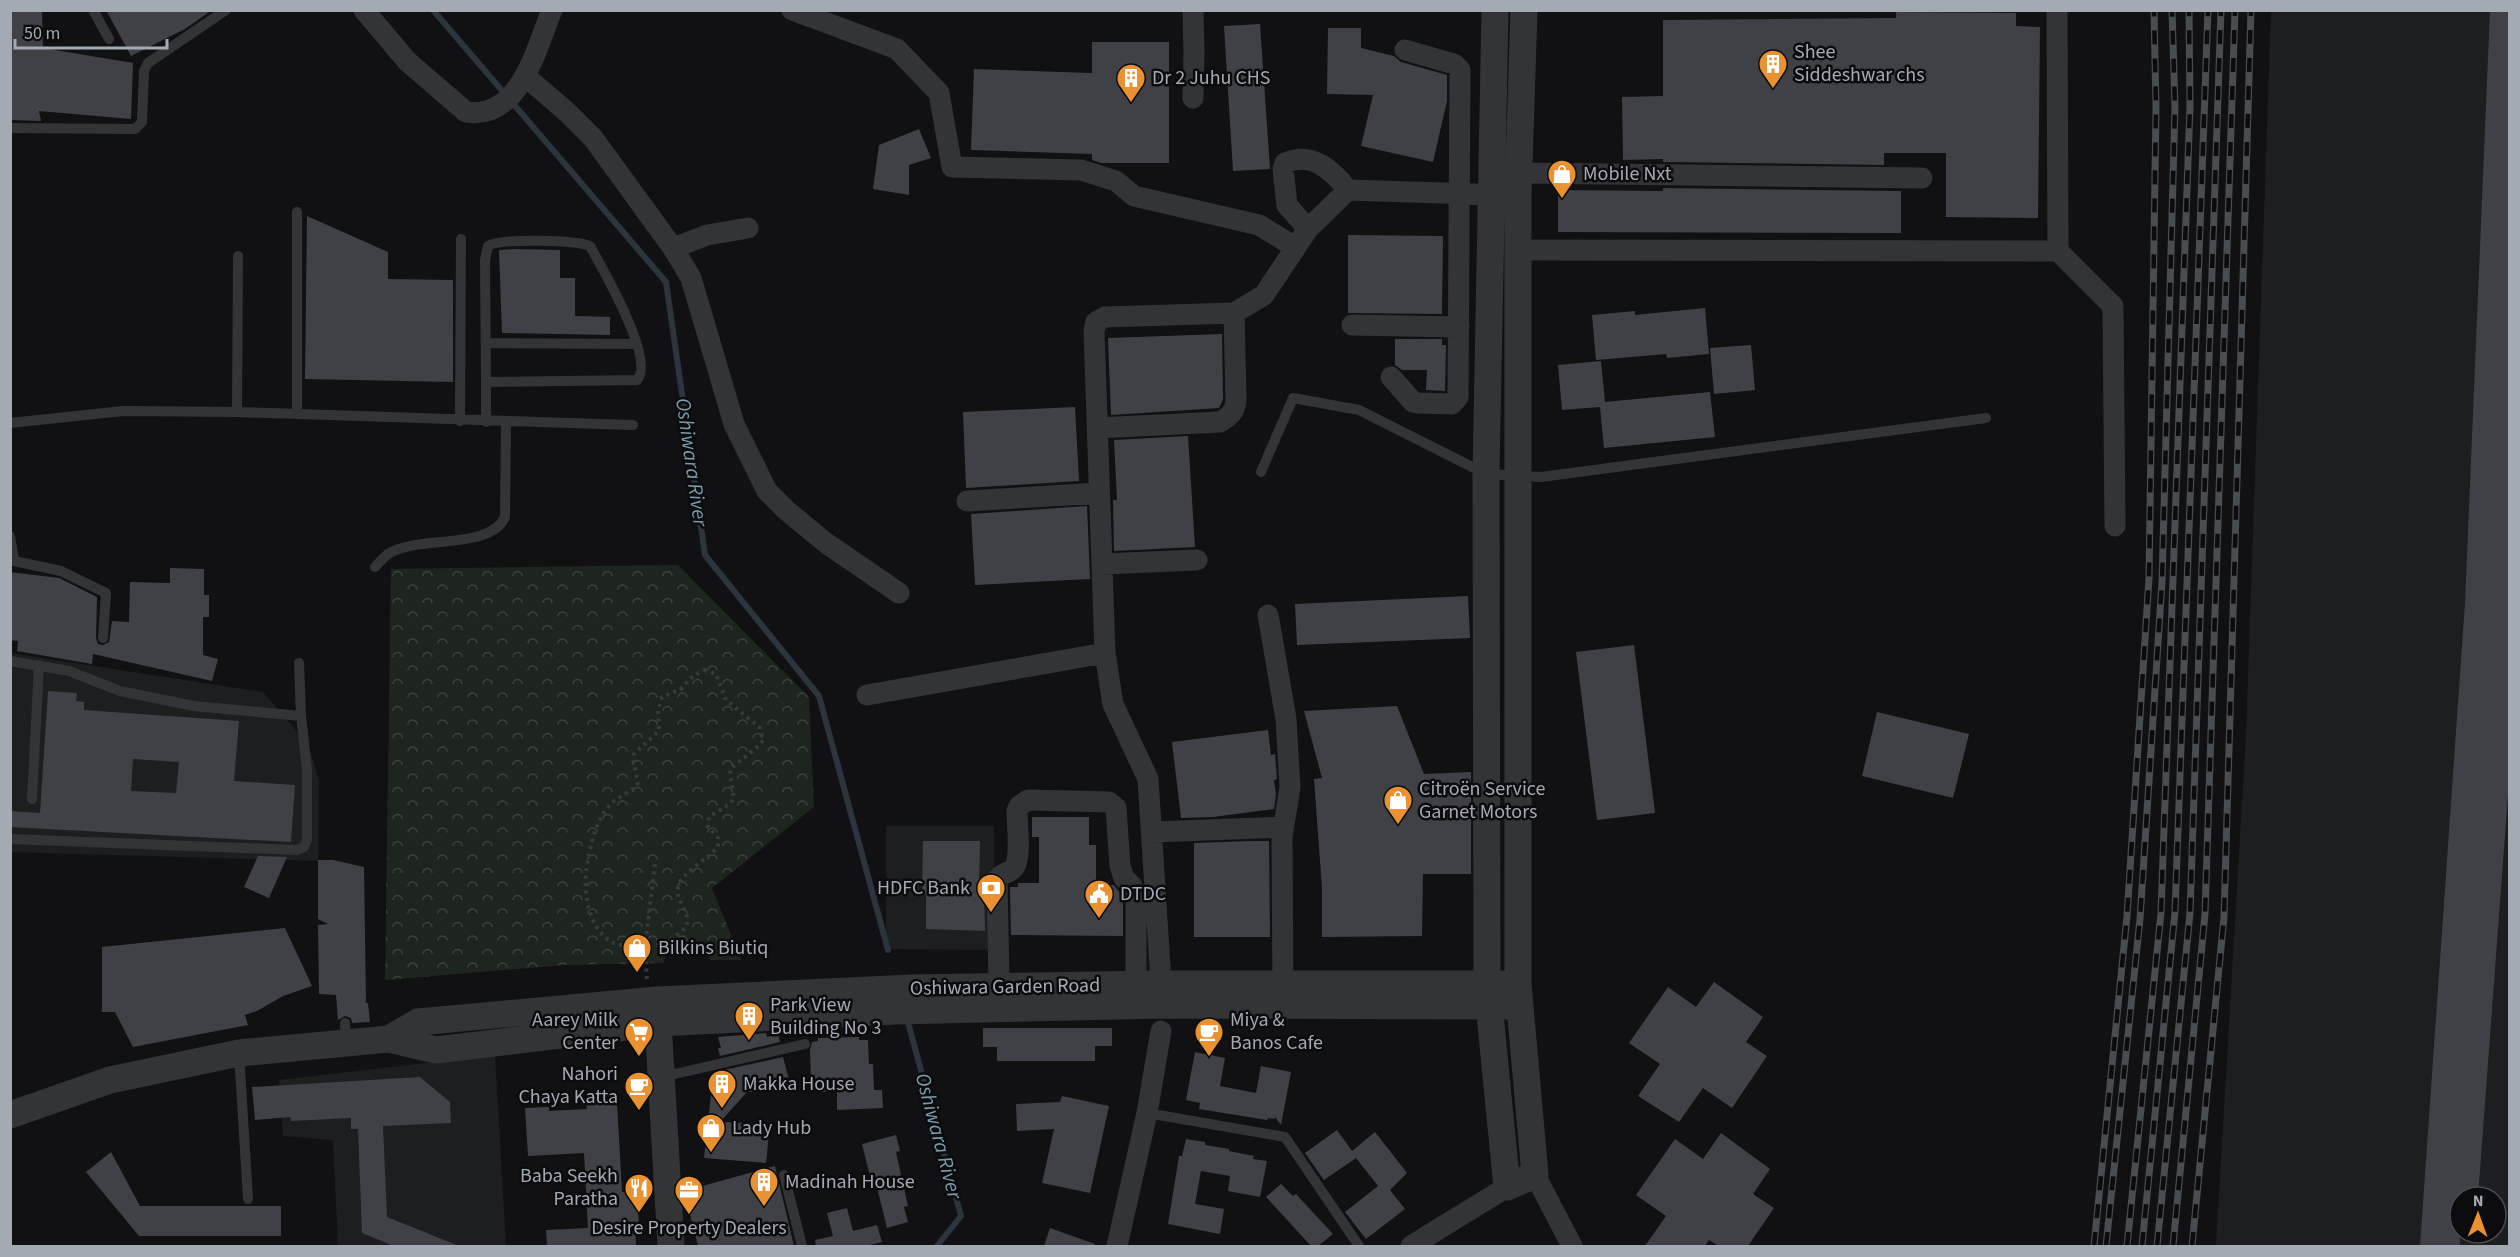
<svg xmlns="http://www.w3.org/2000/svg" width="2520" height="1257" font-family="'Source Sans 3',sans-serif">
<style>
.built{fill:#1d1e20;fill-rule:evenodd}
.park{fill:url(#park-crowns)}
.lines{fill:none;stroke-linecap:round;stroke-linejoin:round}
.stream{stroke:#2b353b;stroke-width:6}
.building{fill:#404146;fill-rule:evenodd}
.path{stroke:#383b3e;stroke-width:4;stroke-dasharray:3 4.5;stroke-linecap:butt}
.service{stroke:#323437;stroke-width:10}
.minor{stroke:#323437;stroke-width:21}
.tertiary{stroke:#323437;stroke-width:27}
.rail-casing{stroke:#494c50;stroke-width:7}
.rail{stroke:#0c0c0e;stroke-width:4.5;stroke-dasharray:14;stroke-linecap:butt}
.labels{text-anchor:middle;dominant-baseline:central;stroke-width:5;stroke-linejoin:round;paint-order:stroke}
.poi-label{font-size:20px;fill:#a3aab3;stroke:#0c0c0e;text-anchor:start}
.street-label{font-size:20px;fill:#a3aab3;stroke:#0c0c0e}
.water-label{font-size:21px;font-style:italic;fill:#7a9dad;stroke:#0c0c0e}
</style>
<defs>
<pattern id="park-crowns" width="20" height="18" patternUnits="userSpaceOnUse" patternTransform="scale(1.5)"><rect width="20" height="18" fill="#1e251e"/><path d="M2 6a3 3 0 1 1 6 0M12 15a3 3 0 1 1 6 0" fill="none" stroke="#3c423c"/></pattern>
</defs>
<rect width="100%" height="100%" fill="#111113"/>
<path class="built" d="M2271 11H2509V1246H2216L2246 734ZM2460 1197H2496V1233H2460Z
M10 653 263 692 308 744 319 780 318 861 11 852Z
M886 826H994V950L886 949Z
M495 1055 506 1246H338L333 1140 283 1136 279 1080Z"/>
<path class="park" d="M678 565 809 697 814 807 712 888 741 960H710L703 942 667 946 664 963 565 965 385 980 391 569Z"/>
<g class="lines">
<path class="stream" d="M433 10 666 282 705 555 819 696 888 950
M907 1019 961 1216 937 1246"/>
</g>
<path class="building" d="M10 10H42L43 48 133 63 131 119 39 111 41 121 10 120Z
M106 10H212L185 29 131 56Z
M2490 10H2510V768L2478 1197H2460V1246H2420L2465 603Z
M1896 12 2016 13V26L2040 27 2038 218 1946 217V153H1884V165L1663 162V159L1623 160 1622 97 1663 96V20L1896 18Z
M1260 24 1270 169 1233 171 1224 26Z
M1328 28H1361V48L1394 56 1401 62 1447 75V101L1433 162 1361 146 1373 95 1327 94Z
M1092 42H1169V163H1101L1092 160V154L971 150 974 69 1092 73Z
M919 129 931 158 909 165V195L873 189 879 145Z
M1663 188 1901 191V233L1558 232V190L1663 191Z
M307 216 388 252V279L453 280V382L305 379Z
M1348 235 1443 236 1442 314 1348 313Z
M516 249 560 250V278H575V316L610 317V335L502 333 499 250Z
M1705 308 1709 354 1667 358 1666 354 1596 360 1592 315 1635 311V315Z
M1222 334 1223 399 1219 408 1111 415 1108 338Z
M1395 339H1442V345H1446L1445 391 1426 390 1427 370H1402L1395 365Z
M1751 345 1755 390 1714 394 1710 348Z
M1601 361 1605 402 1710 392 1715 437 1604 448 1600 407 1562 410 1558 365Z
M1075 407 1079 481 966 488 963 412Z
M1188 436 1195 547 1114 551 1113 500H1117L1114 440Z
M1087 506 1090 579 975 585 971 514Z
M170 568 204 569V595H209V617H203V655L218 659 212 681 93 654 92 664 17 651 18 641 10 640V572L59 578 97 597 96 638 98 644 103 645 109 642 112 621 129 622 130 582 170 583Z
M1468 596 1470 638 1297 645 1295 604Z
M1634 645 1655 813 1597 820 1576 652Z
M48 691 77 693 76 701 84 702V710L239 721 234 781 295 785 291 842 10 827V811L40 813ZM133 759 179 762 176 793 131 791Z
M1397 706 1424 774 1471 772V874H1423L1422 936 1322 937V888L1314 779 1322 778 1304 711Z
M1877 712 1969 734 1953 798 1862 776Z
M1268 730 1271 755 1275 754 1277 779 1274 780 1276 794 1274 809 1213 817 1181 818 1172 742Z
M1032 817H1089V845H1096V882H1109V885H1114L1120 893 1123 904V936L1011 935 1010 887H1018V883H1039V837H1032Z
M923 841H980L979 888H984L985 931 926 929V894H922Z
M1253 841H1269L1270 937H1194V843Z
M258 856 287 857 269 898 244 887Z
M318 860H333L364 867 366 1003H368L370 1022 352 1023 351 1018 345 1016 338 1020 336 995 319 994 318 925 328 924 318 919Z
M285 928 312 986 283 996 257 1011 245 1015 248 1025 133 1047 115 1012H102V947Z
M1714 982 1763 1017 1746 1042 1767 1056 1732 1108 1703 1088 1679 1122 1638 1096 1660 1064 1629 1043 1668 987 1696 1007Z
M983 1028H1112V1046H1095V1061H997V1047H983Z
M766 1033 767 1037 778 1034 780 1042 720 1056 718 1048H721L718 1037Z
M859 1037V1040H868L869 1064H873L874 1090H882L883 1108 837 1110V1091L821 1092 820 1076 811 1083 810 1050 812 1042 818 1041V1038Z
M1195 1052 1225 1058 1220 1086 1256 1093 1261 1066 1291 1072 1281 1125 1275 1117 1274 1119 1268 1118 1267 1120 1199 1109 1200 1103 1186 1100Z
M783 1057 792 1091 747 1092 720 1122 770 1124 766 1163 704 1158 711 1095H716L718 1080 725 1076 724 1070Z
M420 1077 450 1102 451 1123 383 1126 387 1217 459 1246H394L362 1233 358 1129H351V1118L291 1121 290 1117 255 1120 252 1087Z
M1062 1096 1109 1106 1090 1193 1042 1183 1054 1129 1017 1131 1016 1104 1060 1102Z
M617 1102 622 1192H637L639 1228H635L636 1246H547L546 1230 588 1228 584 1153 528 1156 525 1108 549 1107V1111L587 1109 586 1104Z
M1337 1130 1352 1151 1375 1132 1407 1173 1390 1190 1405 1209 1366 1239 1345 1212 1378 1186 1356 1158 1324 1180 1305 1153Z
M1721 1133 1770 1169 1753 1194 1774 1208 1748 1246H1719L1709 1240 1705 1246H1645L1666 1216 1636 1195 1675 1139 1703 1159Z
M896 1135 900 1151 896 1152 908 1206 904 1207 908 1222 887 1228 874 1175 870 1176 862 1144Z
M1186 1139 1205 1142V1145L1229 1149V1151L1254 1156 1253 1159 1267 1161 1260 1197 1228 1191 1230 1176 1201 1171 1195 1204 1224 1209 1220 1234 1168 1224 1179 1156H1182Z
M111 1152 140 1206H281V1236H139L86 1172Z
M775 1166 794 1246H698L684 1191Z
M1281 1184 1293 1196 1296 1194 1333 1234 1318 1246H1311L1266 1197Z
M847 1208 853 1231 877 1225 882 1242 866 1246H816L815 1240 833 1236 827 1213Z
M1050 1228 1095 1244 1094 1246H1044Z"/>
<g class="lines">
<path class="path" d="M704 670 716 674 726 700 760 728 763 740 760 745 731 768 730 774 734 798 731 803 709 817 708 827 718 838V847C709 858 681 873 678 887 674 901 692 911 686 927 674 940 654 949 637 947 629 946 621 946 614 943 586 929 582 887 588 860 591 841 598 815 613 802 621 795 632 792 638 783L633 759 634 754 659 731 658 710 662 697 681 689 693 676Z
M647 979 645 948 655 863"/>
<path class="service" d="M93 10 109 39
M10 128 135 129 142 122 144 71 148 63 226 10
M297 212V414
M486 343 636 344
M486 382 637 380C656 360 602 268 590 246 576 240 501 238 488 246L485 260 486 382V422
M237 412 238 256
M460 421 461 239
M10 423 123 411 237 412 633 425
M1261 472 1293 398 1359 410 1486 474 1541 477 1986 418
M10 536 14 561 61 571 106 593 103 638
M375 567C379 563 384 557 388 554 417 535 491 550 505 517L506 422
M10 661 69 671 120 691 194 706 301 716 307 770V840L304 847 297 850 10 839
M299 663 301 716
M32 799 39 665
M345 1023 346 1043
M239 1053 248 1199
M662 1077 805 1044
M1147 1113 1285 1137 1359 1246
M784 1175 802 1246"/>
<path class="minor" d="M364 10 407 61 466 112C520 120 536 49 552 10
M792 10 897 49 939 93 952 167 1081 170 1116 181 1134 196 1259 225 1295 247
M1193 10 1194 53 1193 98
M2057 10 2058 251 2113 306 2115 526
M525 76 568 113 593 138 673 248 691 278 734 424 767 491 786 510 826 543 899 593
M1518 173 1922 178
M1308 229 1287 205 1283 169 1285 163C1312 151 1332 170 1348 190L1506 195
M673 248 707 235 748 228
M1518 250 2058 251
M1352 325 1459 327
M1391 377 1413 402 1418 403 1452 404 1458 397 1460 70 1454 64 1405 50
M1097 428 1220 422C1230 416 1235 412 1236 400L1234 313
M967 501 1099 493
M1102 564 1197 560
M1268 615 1286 719 1290 787 1282 837 1283 999
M867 695 1105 653
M1153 832 1283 827
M999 987 997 880C1001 872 1011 874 1015 866 1021 855 1017 824 1017 811L1019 806 1028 800 1109 802 1116 808 1120 866 1124 878 1132 886 1136 902V985
M1162 998 1148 779 1113 704 1105 653 1094 331 1096 322 1105 317 1234 313 1264 295 1308 229 1348 190
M1535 1175 1572 1246
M1117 1246 1147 1113 1161 1031
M1411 1246 1507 1187"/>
<path class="tertiary" d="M1495 10 1486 474 1487 984 1507 1187 1535 1175 1518 984V195L1524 10
M657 1004 671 1246
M389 1039 418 1022 657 1000 912 988 1161 984H1504
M10 1115 110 1080 239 1053 389 1039 436 1050 659 1023 895 1011 1162 1005 1506 1006"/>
<g class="rail-casing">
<path id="rail" d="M2094 1246 2127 916 2149 578 2156 108 2154 10
M2106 1246 2140 919 2162 582 2175 107 2172 10
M2127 1246 2161 913 2190 106 2189 10
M2142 1246 2175 912 2208 10
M2157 1246 2190 913 2221 10
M2173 1246 2205 914 2235 10
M2192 1246 2224 917 2251 10"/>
</g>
<use href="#rail" class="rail"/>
</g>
<defs>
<g id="building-pin" transform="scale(1.5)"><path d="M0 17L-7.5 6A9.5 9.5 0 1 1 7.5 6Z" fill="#ea9231" stroke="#0c0c0e"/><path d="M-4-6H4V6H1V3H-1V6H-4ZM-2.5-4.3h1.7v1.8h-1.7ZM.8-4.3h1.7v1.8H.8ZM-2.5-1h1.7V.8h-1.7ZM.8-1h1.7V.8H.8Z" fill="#fff"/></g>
<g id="shop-pin" transform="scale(1.5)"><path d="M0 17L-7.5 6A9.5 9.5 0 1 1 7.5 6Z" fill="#ea9231" stroke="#0c0c0e"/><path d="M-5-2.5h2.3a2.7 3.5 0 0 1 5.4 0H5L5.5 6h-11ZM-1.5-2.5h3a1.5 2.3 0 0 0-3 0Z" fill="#fff"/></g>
<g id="bank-pin" transform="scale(1.5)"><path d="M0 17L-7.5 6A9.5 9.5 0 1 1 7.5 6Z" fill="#ea9231" stroke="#0c0c0e"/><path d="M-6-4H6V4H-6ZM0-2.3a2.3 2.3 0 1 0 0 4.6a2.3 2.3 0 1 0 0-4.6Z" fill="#fff"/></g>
<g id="civic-pin" transform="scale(1.5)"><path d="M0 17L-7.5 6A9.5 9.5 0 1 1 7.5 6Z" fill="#ea9231" stroke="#0c0c0e"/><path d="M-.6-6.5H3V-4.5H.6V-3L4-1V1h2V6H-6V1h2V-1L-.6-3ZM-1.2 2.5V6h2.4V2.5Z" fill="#fff"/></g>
<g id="supermarket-pin" transform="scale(1.5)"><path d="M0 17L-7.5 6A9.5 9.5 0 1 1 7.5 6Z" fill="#ea9231" stroke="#0c0c0e"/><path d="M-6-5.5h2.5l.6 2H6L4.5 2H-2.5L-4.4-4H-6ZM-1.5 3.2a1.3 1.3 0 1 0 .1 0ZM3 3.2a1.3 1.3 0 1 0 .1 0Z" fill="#fff"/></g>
<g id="cafe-pin" transform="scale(1.5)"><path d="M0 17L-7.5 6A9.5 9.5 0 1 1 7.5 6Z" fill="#ea9231" stroke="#0c0c0e"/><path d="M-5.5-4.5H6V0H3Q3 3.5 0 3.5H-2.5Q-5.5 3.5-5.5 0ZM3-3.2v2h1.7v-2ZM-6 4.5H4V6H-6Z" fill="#fff"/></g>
<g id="restaurant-pin" transform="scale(1.5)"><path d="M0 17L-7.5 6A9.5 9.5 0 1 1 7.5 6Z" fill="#ea9231" stroke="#0c0c0e"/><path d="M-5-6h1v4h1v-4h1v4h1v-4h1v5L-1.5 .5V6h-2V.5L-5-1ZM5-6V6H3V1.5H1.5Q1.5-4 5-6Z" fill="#fff"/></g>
<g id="office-pin" transform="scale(1.5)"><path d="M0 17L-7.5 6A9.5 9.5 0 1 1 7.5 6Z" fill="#ea9231" stroke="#0c0c0e"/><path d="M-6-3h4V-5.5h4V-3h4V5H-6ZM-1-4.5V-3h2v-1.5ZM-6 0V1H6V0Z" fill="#fff"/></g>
</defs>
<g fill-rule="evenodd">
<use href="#building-pin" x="1773" y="64"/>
<use href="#building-pin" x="1131" y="78"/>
<use href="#shop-pin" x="1562" y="174"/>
<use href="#shop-pin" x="1398" y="800"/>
<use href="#bank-pin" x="991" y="888"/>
<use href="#civic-pin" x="1099" y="894"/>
<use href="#shop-pin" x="637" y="948"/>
<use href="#building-pin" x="749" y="1016"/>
<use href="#supermarket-pin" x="639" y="1032"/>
<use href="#cafe-pin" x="1209" y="1032"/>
<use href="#building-pin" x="722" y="1084"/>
<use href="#cafe-pin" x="639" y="1086"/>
<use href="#shop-pin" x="711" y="1128"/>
<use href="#building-pin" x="764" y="1182"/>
<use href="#restaurant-pin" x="639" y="1188"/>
<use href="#office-pin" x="689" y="1190"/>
</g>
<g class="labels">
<g class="poi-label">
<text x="1794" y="52">Shee<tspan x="1794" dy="23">Siddeshwar chs</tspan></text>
<text x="1152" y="78">Dr 2 Juhu CHS</text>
<text x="1583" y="174">Mobile Nxt</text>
<text x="1419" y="789">Citroën Service<tspan x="1419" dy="23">Garnet Motors</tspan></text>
<text x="970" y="888" text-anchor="end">HDFC Bank</text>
<text x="1120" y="894">DTDC</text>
<text x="658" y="948">Bilkins Biutiq</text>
<text x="770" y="1005">Park View<tspan x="770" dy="23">Building No 3</tspan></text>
<text x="618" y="1020" text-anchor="end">Aarey Milk<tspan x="618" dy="23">Center</tspan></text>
<text x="1230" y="1020">Miya &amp;<tspan x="1230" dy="23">Banos Cafe</tspan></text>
<text x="618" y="1074" text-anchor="end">Nahori<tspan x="618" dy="23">Chaya Katta</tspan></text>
<text x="743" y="1084">Makka House</text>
<text x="732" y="1128">Lady Hub</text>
<text x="618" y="1176" text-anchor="end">Baba Seekh<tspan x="618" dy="23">Paratha</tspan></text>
<text x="785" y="1182">Madinah House</text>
<text x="689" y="1228" text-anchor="middle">Desire Property Dealers</text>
</g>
<g class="street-label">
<text transform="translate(1005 987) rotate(-1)">Oshiwara Garden Road</text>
</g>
<g class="water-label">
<text transform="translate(692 462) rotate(82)">Oshiwara River</text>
<text transform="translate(939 1136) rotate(75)">Oshiwara River</text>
</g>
</g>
<rect width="2520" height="1257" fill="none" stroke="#a3aab3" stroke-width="24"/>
<g transform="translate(2478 1215) rotate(1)"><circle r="28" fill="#0c0c0e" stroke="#484b50" stroke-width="1.5"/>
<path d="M0-4.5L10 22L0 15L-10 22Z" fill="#ea9231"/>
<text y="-9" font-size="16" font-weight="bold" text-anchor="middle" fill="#a3aab3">N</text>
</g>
<path d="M15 39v9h152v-9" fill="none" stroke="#a3aab3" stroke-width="3"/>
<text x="24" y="39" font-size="18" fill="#a3aab3" stroke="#0c0c0e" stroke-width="4.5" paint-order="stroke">50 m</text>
</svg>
